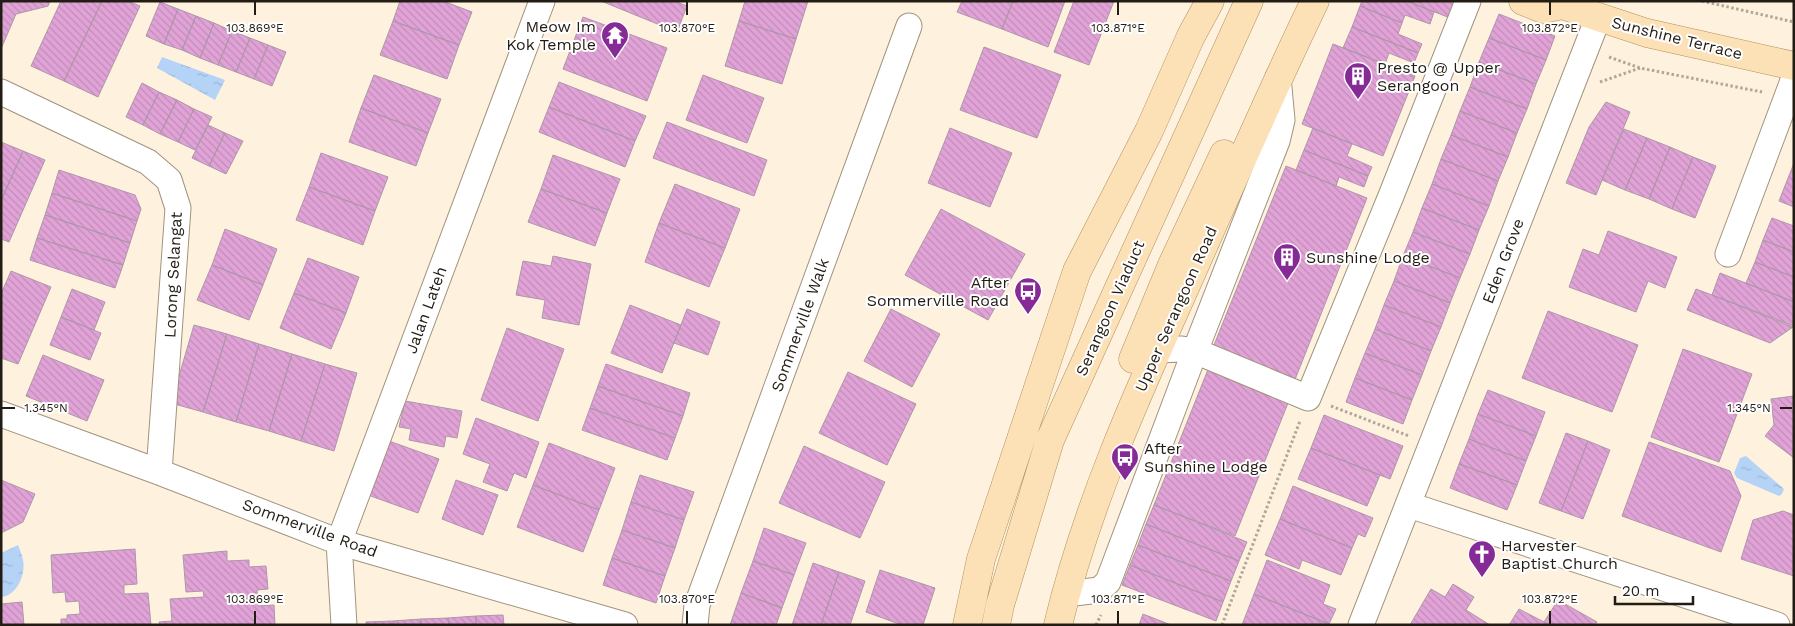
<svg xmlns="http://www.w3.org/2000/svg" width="1795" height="626" font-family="'Work Sans',sans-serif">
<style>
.water{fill:url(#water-ripples)}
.building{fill:url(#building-back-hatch);stroke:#ac97a8}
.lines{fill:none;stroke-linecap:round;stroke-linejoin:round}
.minor-casing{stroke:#a1937d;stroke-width:27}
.major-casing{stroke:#af8f5e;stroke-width:29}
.path{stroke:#b1a798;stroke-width:3;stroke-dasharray:2.5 2.5;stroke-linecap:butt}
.minor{stroke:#fff;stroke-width:25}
.major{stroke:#fde1b6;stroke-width:28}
.ticks{fill:none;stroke:#221c14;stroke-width:2}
.labels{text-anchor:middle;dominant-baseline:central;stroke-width:4;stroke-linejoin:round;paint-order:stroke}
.poi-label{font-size:16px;fill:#221c14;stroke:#fff;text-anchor:start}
.street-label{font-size:16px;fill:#221c14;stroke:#fff}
.ticks-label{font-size:12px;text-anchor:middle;fill:#221c14;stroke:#fff;stroke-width:4;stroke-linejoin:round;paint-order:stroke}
</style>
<defs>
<pattern id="water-ripples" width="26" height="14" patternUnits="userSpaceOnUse" patternTransform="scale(1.25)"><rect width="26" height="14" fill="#b5d3f6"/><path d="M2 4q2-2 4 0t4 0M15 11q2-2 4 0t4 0" fill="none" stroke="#9bb5d2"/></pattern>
<pattern id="building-back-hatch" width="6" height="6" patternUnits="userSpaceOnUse" patternTransform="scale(1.25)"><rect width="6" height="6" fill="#e1a3d7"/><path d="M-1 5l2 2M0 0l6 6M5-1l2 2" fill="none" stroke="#c18cb8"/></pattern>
</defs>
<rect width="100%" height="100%" fill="#fef2df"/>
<path class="water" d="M162 57 225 80 215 100 157 68Z
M1746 456 1784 489 1782 494 1779 496 1737 478 1734 473 1740 458Z
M18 545C20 550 22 555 23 560 26 574 17 596 1 597V553Z"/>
<path class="building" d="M1 1H50L48 6 16 14 1 49Z
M61 1H102L64 81 31 66Z
M102 1H128L140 6 98 97 64 81Z
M400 1H443L472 12 459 45 393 21Z
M601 1H674L687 6 677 32Z
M745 1H808L796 39 739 21Z
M962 1H1013L1002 29 957 12Z
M1013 1H1065L1048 47 1002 29Z
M1074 1H1114L1089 65 1054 52Z
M1362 1H1407L1434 12 1430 24 1405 15 1402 23 1360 6Z
M1407 1H1457L1450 18Z
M160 2 178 9 164 44 146 36Z
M1360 6 1402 23 1398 34 1422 44 1418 53 1352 27Z
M178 9 196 16 182 50 164 44Z
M1499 14 1555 36 1546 60 1489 38Z
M196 16 214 23 200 58 182 50Z
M583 17 667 48 647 101 563 69Z
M393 21 459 45 447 79 380 55Z
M739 21 796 39 782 84 725 66Z
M214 23 232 31 218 65 200 58Z
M1352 27 1418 53 1414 63 1389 53 1385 64 1343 48Z
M232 31 250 38 236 72 218 65Z
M250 38 268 45 254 79 236 72Z
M1489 38 1546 60 1536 84 1479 62Z
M1333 44 1415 76 1383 156 1302 124Z
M268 45 286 52 272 86 254 79Z
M984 47 1061 75 1037 138 960 110Z
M1479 62 1536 84 1527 109 1470 87Z
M374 75 441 99 428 133 361 108Z
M703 75 764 98 747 143 686 120Z
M559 82 646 116 635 141 549 107Z
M142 83 159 92 143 125 126 117Z
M1470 87 1527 109 1517 133 1460 111Z
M159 92 177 100 160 134 143 125Z
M177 100 194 109 178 142 160 134Z
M1606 102 1630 112 1596 195 1566 183 1589 127Z
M549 107 635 141 625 167 539 132Z
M361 108 428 133 416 166 349 142Z
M194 109 212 117 195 150 178 142Z
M1460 111 1517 133 1508 157 1451 135Z
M667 122 767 160 754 196 653 158Z
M208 125 225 133 209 166 192 158Z
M950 128 1012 153 990 207 928 183Z
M1313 128 1352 144 1347 156 1372 167 1368 176 1304 150Z
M1624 129 1647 138 1625 190 1602 180Z
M225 133 243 141 226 174 209 166Z
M1451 135 1508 157 1498 181 1441 159Z
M1647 138 1670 147 1649 199 1625 190Z
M1 142 23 151 1 201Z
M1670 147 1693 157 1672 209 1649 199Z
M1304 150 1368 176 1364 187 1339 177 1336 186 1296 170Z
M23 151 45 160 9 242 1 239V201Z
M321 153 388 177 375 211 309 187Z
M553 155 620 179 607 213 541 189Z
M1693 157 1716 166 1695 218 1672 209Z
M1441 159 1498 181 1489 206 1432 184Z
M1794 163V207L1779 201Z
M1286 166 1367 198 1294 382 1212 350Z
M59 170 135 195 141 209 137 221 52 193Z
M675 184 740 209 725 248 659 223Z
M1432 184 1489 206 1479 230 1422 208Z
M309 187 375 211 363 245 296 220Z
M541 189 607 213 595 246 528 222Z
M52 193 137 221 130 243 45 215Z
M1422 208 1479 230 1470 254 1413 232Z
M941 209 1025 254 988 320 905 275Z
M45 215 130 243 123 265 37 238Z
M1772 218 1794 226V252L1763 240Z
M659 223 725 248 709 287 645 262Z
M225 229 277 249 263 285 212 265Z
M1608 231 1677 257 1665 288 1648 281 1636 312 1569 287 1583 249 1599 255Z
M1413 232 1470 254 1460 278 1403 256Z
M37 238 123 265 115 288 30 260Z
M1763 240 1794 252V277L1755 262Z
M553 256 591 264 579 325 542 318 545 300 516 295 523 261 551 266Z
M1403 256 1460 278 1450 303 1394 281Z
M308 258 359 277 346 313 294 293Z
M1755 262 1794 277V302L1746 283Z
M212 265 263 285 249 320 197 300Z
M11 271 51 287 18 364 1 358V294Z
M1720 273 1794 302V326L1712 295Z
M1394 281 1450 303 1441 327 1384 305Z
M72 289 105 302 94 330 61 317Z
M1696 289 1712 295 1793 327 1770 343 1687 310Z
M294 293 346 313 331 349 280 328Z
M630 305 681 325 662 373 611 353Z
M1384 305 1441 327 1431 351 1375 329Z
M687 309 720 322 708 355 674 343Z
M891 309 940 334 912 387 864 361Z
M1548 311 1638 345 1612 412 1522 378Z
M61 317 101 333 90 360 50 345Z
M194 325 227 334 203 412 171 403Z
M507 328 564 349 538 421 481 400Z
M1375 329 1431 351 1422 375 1365 353Z
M227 334 259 344 236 422 203 412Z
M259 344 292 354 269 431 236 422Z
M1683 349 1752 374 1719 462 1651 437Z
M1365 353 1422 375 1412 400 1355 378Z
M292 354 325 364 301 441 269 431Z
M43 355 104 380 87 421 26 396Z
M325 364 357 373 334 451 301 441Z
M606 364 690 393 683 416 598 386Z
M1209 367 1290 398 1235 536 1154 505Z
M848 372 916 404 887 465 819 433Z
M1355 378 1412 400 1403 424 1346 402Z
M598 386 683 416 675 438 590 408Z
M1488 390 1545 412 1536 436 1478 414Z
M1794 396V458L1765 436 1774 425 1771 399Z
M405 401 462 411 457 438 446 436 444 447 409 440 411 429 399 427Z
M590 408 675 438 667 460 582 430Z
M1478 414 1536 436 1526 461 1469 439Z
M1324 415 1403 446 1390 479 1311 448Z
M476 418 539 442 526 478 514 473 507 491 483 482 490 464 463 454Z
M1566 433 1588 441 1561 511 1539 503Z
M1469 439 1526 461 1517 485 1459 464Z
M389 441 439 459 418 513 368 495Z
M1588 441 1610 450 1583 519 1561 511Z
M1649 442 1730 471 1741 496 1721 552 1622 516Z
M549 443 615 468 599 510 533 485Z
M804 446 885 482 860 538 779 503Z
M1311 448 1380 475 1367 506 1298 479Z
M1459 464 1517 485 1507 510 1450 488Z
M640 475 694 492 684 520 631 502Z
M1 480 35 494 23 522 1 533Z
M456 480 498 495 483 535 442 519Z
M533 485 599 510 583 552 517 527Z
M1293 486 1373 518 1365 537 1358 534 1352 548 1280 519Z
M631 502 684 520 675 548 622 530Z
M1154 505 1247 542 1239 561 1146 524Z
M1783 511 1794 515V576L1741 559 1753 520Z
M1280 519 1352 548 1341 575 1302 560 1299 569 1265 555Z
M1146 524 1239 561 1231 581 1138 545Z
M764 528 806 543 794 575 753 561Z
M622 530 675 548 665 576 612 558Z
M1138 545 1231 581 1223 602 1130 565Z
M135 549 137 584 124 585V594L148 593 151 625H61V619H67V615L80 614 79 601 66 602 65 592 53 593 51 555Z
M227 551V561L249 560V567L266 566 268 589 257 590 258 606 274 605 275 625H160L159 622 172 621 170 599 204 597 203 591 186 592 183 555Z
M612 558 665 576 656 603 603 585Z
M1267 560 1330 585 1323 604 1336 609 1329 624 1254 594Z
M753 561 794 575 782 608 741 593Z
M813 563 839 572 821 625H792Z
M1130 565 1223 602 1216 621 1122 585Z
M880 570 935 588 923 625H902L866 612Z
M839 572 865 581 850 625H821Z
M1453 584 1474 597 1466 610 1490 625H1410L1431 589 1445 597Z
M741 593 782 608 776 625H730Z
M1254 594 1329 624 1242 625Z
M1558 600 1597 622 1595 625H1509L1519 609 1544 622Z
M22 602 24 625H1V604Z
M1143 614 1171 625H1139Z
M503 615 504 625H476V616Z
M476 616V625H449L448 618Z
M448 618 449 625H421V619Z
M421 619V625H394L393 621Z
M393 621 394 625H366V622Z"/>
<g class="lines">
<g class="minor-casing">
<path id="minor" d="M1 92 148 162 169 180 178 208 159 472
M1728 254 1794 78
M1157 350 1182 349 1195 351 1308 398 1391 196 1468 1
M1 414 159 472 339 542 625 625
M1409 505 1777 625
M1066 594 1099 590 1108 582 1190 364 1277 141 1282 120 1278 77
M344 625 339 542 542 1
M695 625 697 605 909 26
M1361 625 1598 18"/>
</g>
<g class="major-casing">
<path id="major" d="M1523 1 1543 9 1562 5
M1559 1 1562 5 1647 33 1794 66
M1133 359 1172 265 1224 154
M967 625 981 559 1077 271 1149 131 1191 36 1210 1
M996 625 1000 605 1050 440 1249 1
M1058 625C1086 508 1135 399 1184 290 1227 193 1269 96 1315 1"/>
</g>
<path class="path" d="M1702 1 1794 22
M1609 57 1640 68 1762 92
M1600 82 1640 68
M1331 406 1409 436
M1096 625 1101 615
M1222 625 1300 421"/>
<use href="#minor" class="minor"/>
<use href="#major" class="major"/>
</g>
<path class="ticks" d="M255 2V15M687 2V15M1118 2V15M1550 2V15M2 408H15M1780 408H1792M255 611V624M687 611V624M1118 611V624M1550 611V624"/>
<defs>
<g id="temple-pin" transform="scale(1.4375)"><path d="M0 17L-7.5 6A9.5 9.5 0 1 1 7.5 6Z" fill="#862a95" stroke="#fff"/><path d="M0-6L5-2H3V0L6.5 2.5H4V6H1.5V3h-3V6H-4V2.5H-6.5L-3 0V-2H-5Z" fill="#fff"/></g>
<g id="building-pin" transform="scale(1.4375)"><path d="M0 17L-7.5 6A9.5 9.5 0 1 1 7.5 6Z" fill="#862a95" stroke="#fff"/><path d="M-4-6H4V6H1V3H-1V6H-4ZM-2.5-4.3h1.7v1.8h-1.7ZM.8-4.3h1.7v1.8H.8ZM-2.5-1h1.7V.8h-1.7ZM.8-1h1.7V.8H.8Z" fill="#fff"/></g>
<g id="bus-pin" transform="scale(1.4375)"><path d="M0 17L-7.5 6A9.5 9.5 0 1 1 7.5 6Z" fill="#862a95" stroke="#fff"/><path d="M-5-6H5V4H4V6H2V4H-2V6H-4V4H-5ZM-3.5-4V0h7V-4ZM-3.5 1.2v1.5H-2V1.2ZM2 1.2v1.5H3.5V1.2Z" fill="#fff"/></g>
<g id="church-pin" transform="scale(1.4375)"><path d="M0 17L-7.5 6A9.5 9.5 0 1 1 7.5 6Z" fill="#862a95" stroke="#fff"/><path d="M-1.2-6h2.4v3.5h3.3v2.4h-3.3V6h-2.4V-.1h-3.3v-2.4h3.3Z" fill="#fff"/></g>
</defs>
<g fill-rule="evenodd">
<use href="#temple-pin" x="615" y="35"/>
<use href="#building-pin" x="1358" y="76"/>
<use href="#building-pin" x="1287" y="257"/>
<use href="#bus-pin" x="1028" y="291"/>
<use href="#bus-pin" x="1125" y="457"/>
<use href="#church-pin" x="1482" y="554"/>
</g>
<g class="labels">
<g class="poi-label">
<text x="596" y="26" text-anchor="end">Meow Im<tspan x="596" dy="18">Kok Temple</tspan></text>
<text x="1377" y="67">Presto @ Upper<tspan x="1377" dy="18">Serangoon</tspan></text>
<text x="1306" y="257">Sunshine Lodge</text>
<text x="1009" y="282" text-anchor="end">After<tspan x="1009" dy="18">Sommerville Road</tspan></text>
<text x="1144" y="448">After<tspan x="1144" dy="18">Sunshine Lodge</tspan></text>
<text x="1501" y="545">Harvester<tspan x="1501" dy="18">Baptist Church</tspan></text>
</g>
<g class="street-label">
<text transform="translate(1677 38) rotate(14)">Sunshine Terrace</text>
<text transform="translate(1503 261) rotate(-69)">Eden Grove</text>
<text transform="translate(173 275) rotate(-87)">Lorong Selangat</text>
<text transform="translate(1110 308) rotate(-66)">Serangoon Viaduct</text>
<text transform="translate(1176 309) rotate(-66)">Upper Serangoon Road</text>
<text transform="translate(426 310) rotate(-70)">Jalan Lateh</text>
<text transform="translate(800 325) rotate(-70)">Sommerville Walk</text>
<text transform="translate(310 528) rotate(20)">Sommerville Road</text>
</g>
</g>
<g class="ticks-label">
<text x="255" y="32">103.869°E</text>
<text x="687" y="32">103.870°E</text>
<text x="1118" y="32">103.871°E</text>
<text x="1550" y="32">103.872°E</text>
<text x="46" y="412">1.345°N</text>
<text x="1749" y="412">1.345°N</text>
<text x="255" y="603">103.869°E</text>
<text x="687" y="603">103.870°E</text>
<text x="1118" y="603">103.871°E</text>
<text x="1550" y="603">103.872°E</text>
</g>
<rect width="1795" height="626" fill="none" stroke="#221c14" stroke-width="5"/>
<path d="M1615 596v8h78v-8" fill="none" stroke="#221c14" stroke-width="2.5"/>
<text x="1622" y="596" font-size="15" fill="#221c14" stroke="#ffffff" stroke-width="4" paint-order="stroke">20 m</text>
</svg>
